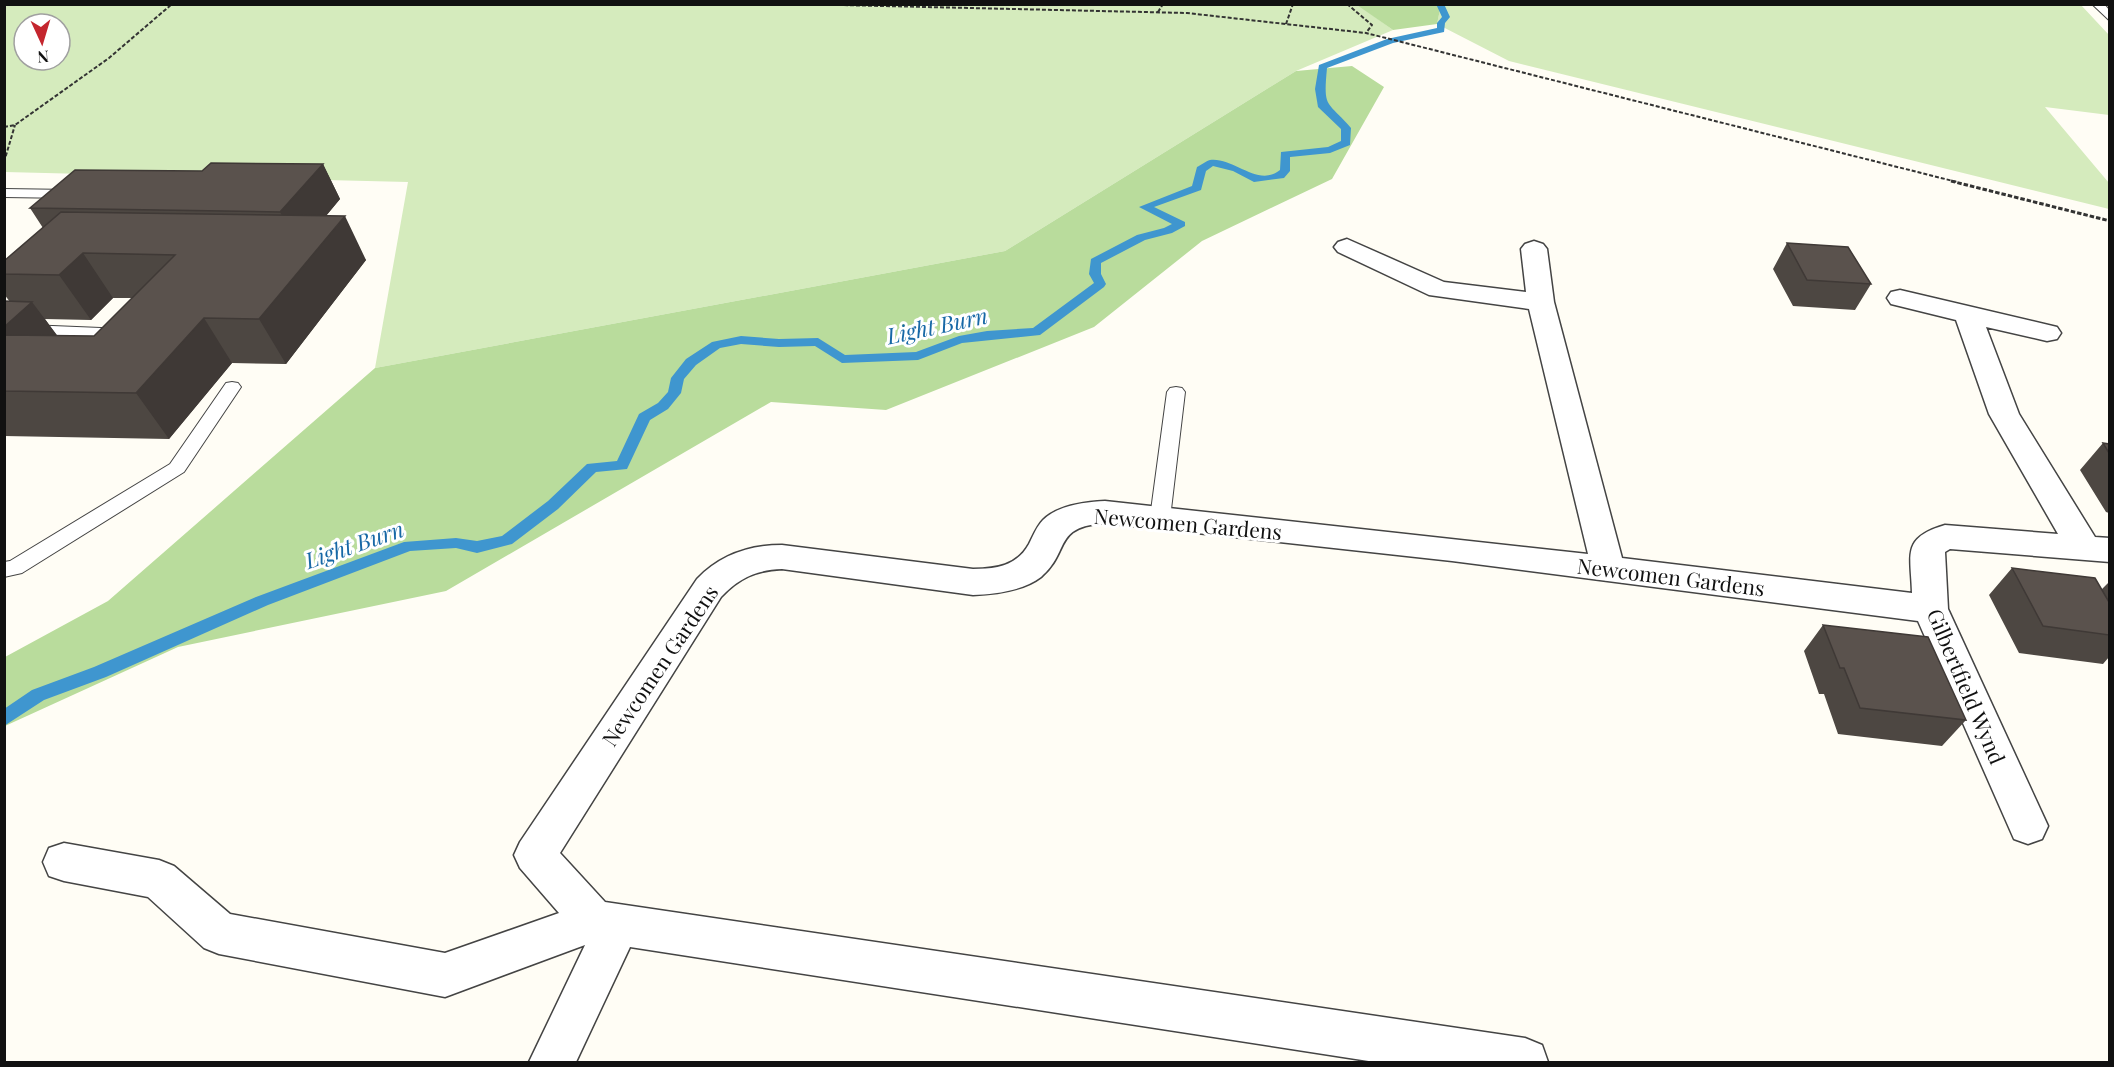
<svg xmlns="http://www.w3.org/2000/svg" width="2114" height="1067" font-family="'Playfair Display',serif">
<style>
.green{fill:#d5ebbd;fill-rule:evenodd}
.forest{fill:#b9dc9c}
.lines{fill:none;stroke-linecap:round;stroke-linejoin:round}
.stream{fill:#3f96cf;fill-rule:evenodd}
.lane-casing{stroke:#444;stroke-width:2}
.street-casing{stroke:#444;stroke-width:3}
.path-far1{stroke:#333;stroke-width:2;stroke-dasharray:4 2;stroke-linecap:butt}
.path{stroke:#333;stroke-width:3;stroke-dasharray:4.5 2;stroke-linecap:butt}
.lane{fill:#fff;fill-rule:evenodd}
.street{fill:#fff;fill-rule:evenodd}
.wall{fill:#4d4742;fill-rule:evenodd}
.shaded-wall{fill:#3f3936}
.building{fill:#5a524d;stroke:#3f3936;stroke-width:1.5}
.labels{text-anchor:middle;dominant-baseline:central;stroke-width:6;stroke-linejoin:round;paint-order:stroke}
.street-label{font-size:21px;fill:#111;stroke:#fff}
.water-label{font-size:22px;font-style:italic;fill:#1768a6;stroke:#fff}
</style>
<rect width="100%" height="100%" fill="#fffdf5"/>
<path class="green" d="M1357 4 1393 30 1296 71 1005 251 375 368 408 182 5 172V5ZM24 24H60V60H24Z
M1441 4 2081 5 2109 35V115L2045 107 2109 183V209L1509 61 1437 24Z"/>
<path class="forest" d="M1357 5 1441 4V5L1437 24 1393 30Z
M1352 66 1384 87 1332 179 1202 241 1094 327 886 410 771 402 446 591 178 647 5 726V657L108 601 375 368 1005 251 1296 71Z"/>
<g class="lines">
<path class="stream" d="M1436 4H1444L1450 17 1445 23 1444 32 1393 43 1327 68C1323 110 1327 100 1351 128L1350 145 1330 153 1290 157V171L1284 178 1254 182 1233 171 1213 166 1206 171 1201 190 1154 207 1185 222V226L1172 233 1145 240 1101 263V274L1106 284 1104 287 1040 335 962 343 918 360 842 363 815 346 779 347 741 344 720 348 696 365 684 379 681 393 668 409 650 420 627 469 596 472 558 509 512 544 477 553 456 548 410 551 268 605 106 677 44 700 4 726V709L32 690 94 667 256 597 404 542 456 538 477 541 502 536 548 501 587 464 617 461 639 414 658 403 668 392 671 378 686 359 712 342 741 336 779 339 818 338 845 355 916 352 959 336 987 331 1033 328 1094 283 1089 274 1091 259 1137 235 1164 228 1172 224 1139 207 1192 186 1197 167C1201 165 1206 161 1210 160 1234 157 1258 188 1280 170L1281 152 1328 147 1341 141V129L1318 107 1315 89 1319 65 1387 39 1437 28V23L1442 17Z"/>
<g class="lane-casing">
<path id="lane" d="M2092 4H2104L2110 11V21Z
M4 189 71 190 78 194 71 198 4 197Z
M4 324 125 329 133 334 125 339 4 334Z
M232 382 238 383 241 387 184 472 22 573 4 577V562L10 561 170 464 226 383Z
M1176 387 1182 388 1185 392 1170 518 1167 523 1160 525 1153 523 1150 518 1167 392 1170 388Z"/>
</g>
<g class="street-casing">
<path id="street" d="M1347 239 1444 282 1526 292 1521 249 1525 244 1534 241 1543 244 1547 249 1554 302 1622 558 1912 593C1911 554 1901 538 1945 525L2058 534 1989 414 1956 320 1891 304 1887 298 1891 292 1900 290 2057 327 2061 333 2057 339 2047 341 1986 327 2019 414 2095 537 2110 538V562L1950 549 1945 552 1948 609 2048 826 2042 839 2028 844 2014 839 1918 621 1452 561 1105 523C1052 527 1071 551 1041 577 1023 591 995 594 973 595L782 569C756 570 739 578 721 597L560 853 605 902 1525 1038 1542 1045 1548 1062H1375L630 947 576 1062H529L585 945 445 997 219 954 204 948 148 897 64 881 49 876 43 862 49 848 64 843 159 860 174 866 230 914 445 953 559 913 520 868 514 855 520 842 697 579C720 555 749 545 782 545L973 569C996 569 1017 566 1029 544 1033 536 1037 526 1043 520 1058 505 1085 502 1105 501L1588 554 1529 309 1429 295 1338 252 1334 247 1338 242Z"/>
</g>
<path class="path-far1" d="M796 4 1187 13 1366 33 1957 182
M1347 4 1372 25 1366 33
M1158 12 1163 4
M1286 24 1293 4
M4 127 15 125 109 58 172 4
M4 162 15 125"/>
<path class="path" d="M1951 181 2110 221"/>
<use href="#lane" class="lane"/>
<use href="#street" class="street"/>
</g>
<path class="wall" d="M323 164 340 199 326 216 366 260 286 364 232 363 169 439 4 436V301L10 302 4 294V261L43 228 30 208 202 171ZM113 298H132L94 336H57L45 319 91 320Z
M1787 243 1871 284 1855 310 1793 306 1773 269Z
M2103 443 2109 444V513L2106 512 2080 470Z
M2012 568 2102 589 2109 582V657L2103 664 2019 653 1989 595Z
M1823 625 1966 720 1942 746 1838 734 1824 694H1819L1804 651Z"/>
<path class="shaded-wall" d="M323 164 340 199 299 248 280 212Z
M345 216 366 260 286 364 259 319Z
M83 253 113 298 91 320 59 275Z
M32 302 66 347 4 344V327Z
M204 318 232 363 169 439 136 393Z"/>
<path class="building" d="M211 163 323 164 280 212 30 208 75 170 202 171Z
M61 212 345 216 259 319 204 318 136 393 4 391V335L94 336 175 255 83 253 59 275 4 274V261Z
M1787 243 1848 247 1871 284 1807 280Z
M4 301 32 302 4 327Z
M2103 443 2109 444V453Z
M2012 568 2095 578 2109 602V635L2043 626Z
M1823 625 1928 637 1966 720 1860 708 1844 668H1840Z"/>
<g class="labels">
<g class="street-label">
<text transform="translate(1188 523) rotate(5)">Newcomen Gardens</text>
<text transform="translate(1671 576) rotate(7)">Newcomen Gardens</text>
<text transform="translate(659 665) rotate(-56)">Newcomen Gardens</text>
<text transform="translate(1967 686) rotate(67)">Gilbertfield Wynd</text>
</g>
<g class="water-label">
<text transform="translate(937 325) rotate(-12)">Light Burn</text>
<text transform="translate(354 544) rotate(-19)">Light Burn</text>
</g>
</g>
<rect width="2114" height="1067" fill="none" stroke="#111111" stroke-width="12"/>
<g transform="translate(42 42) rotate(176)"><circle r="28" fill="#ffffff" stroke="#a0a0a0" stroke-width="1.5"/>
<path d="M0-4.5L10 22L0 15L-10 22Z" fill="#c4262e"/>
<text y="-9" font-size="16" font-weight="bold" text-anchor="middle" fill="#111111">N</text>
</g>
</svg>
